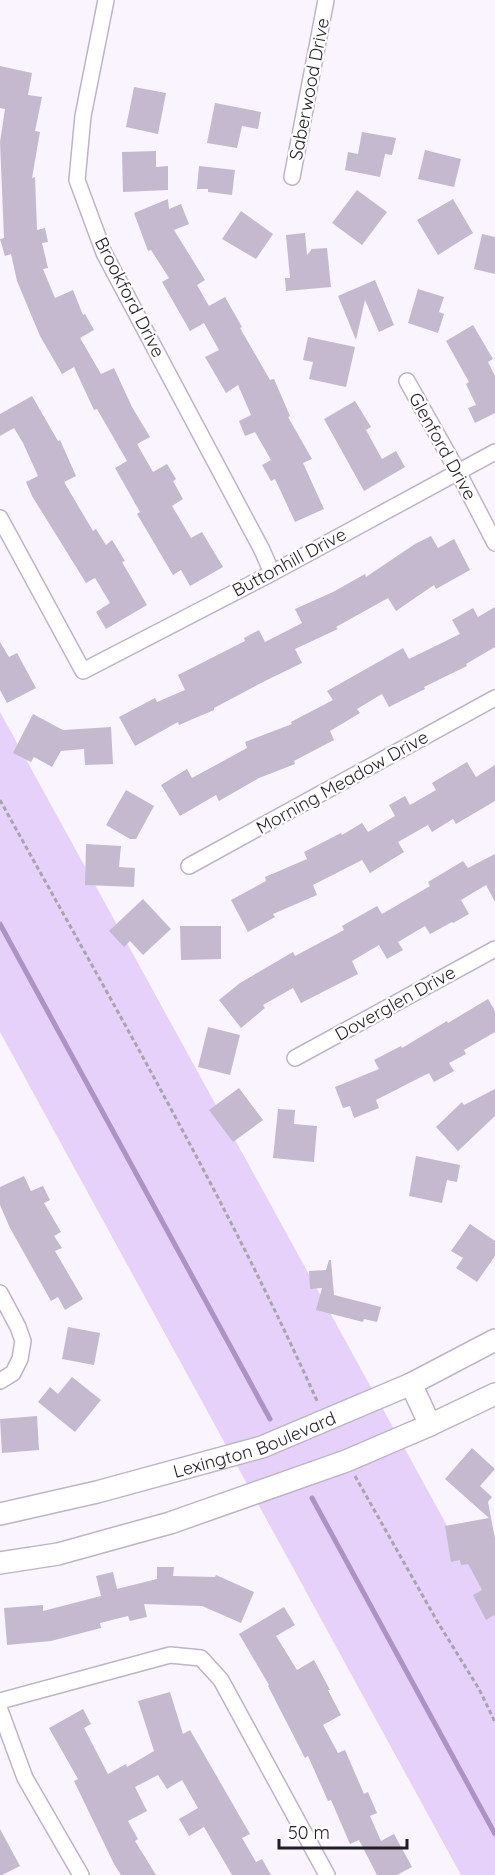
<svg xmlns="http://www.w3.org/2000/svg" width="495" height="1875" font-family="Quicksand,sans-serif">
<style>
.green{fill:#e6d1fa}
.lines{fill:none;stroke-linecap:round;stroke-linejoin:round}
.stream{stroke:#ad93c4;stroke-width:5}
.building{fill:#c4b9cf}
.street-casing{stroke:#beb3c9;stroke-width:18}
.secondary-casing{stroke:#beb3c9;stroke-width:24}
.path{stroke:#a8a4ad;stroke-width:3;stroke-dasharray:4.5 3;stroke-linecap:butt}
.street{stroke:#fff;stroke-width:15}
.secondary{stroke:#fff;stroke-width:21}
.labels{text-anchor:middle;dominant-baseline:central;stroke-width:4.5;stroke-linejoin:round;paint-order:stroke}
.street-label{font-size:18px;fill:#211d25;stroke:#fff}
</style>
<rect width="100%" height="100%" fill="#f9f4fe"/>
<path class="green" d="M0 712 495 1613V1875H461L0 1032Z"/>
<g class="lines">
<path class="stream" d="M0 924 270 1419
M312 1498 495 1834"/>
</g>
<path class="building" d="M0 66 32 73 28 95 42 97 35 131 40 132 32 178 35 177 37 230 45 228 48 242 42 243 48 268 43 269 55 298 73 290 83 315 85 314 94 330 80 338 101 374 114 368 132 407 150 437 137 444 153 472 167 464 176 479 173 481 183 499 172 506 191 538 202 532 223 567 190 586 181 570 173 575 137 514 140 512 115 468 127 461 97 409 94 410 74 367 62 374 40 336 17 281 11 254 5 256 0 239 4 238 0 142 5 109 0 108Z
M134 87 166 93 158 134 126 127Z
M215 103 261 112 258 129 242 126 237 148 207 143Z
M362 132 396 138 392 155 385 154 380 177 345 170 348 152 358 154Z
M425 150 461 159 454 187 418 179Z
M156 151V167L168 166V190L123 192 122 152Z
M199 166 235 170 232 195 208 192V189H197Z
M357 190 387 212 362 245 332 223Z
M168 199 169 209 181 204 189 224 174 230 205 280 197 285 209 306 225 297 242 327 240 328 270 380 274 379 290 416 288 417 312 459 303 463 324 509 295 522 275 479 271 481 262 465 271 460 255 432 245 436 239 421 251 415 238 385 226 393 205 357 219 350 204 323 190 331 162 282 169 278 151 250 148 251 134 213Z
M453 199 473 233 438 255 417 220Z
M241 211 273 234 256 259 222 239Z
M305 233 307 255 312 249 327 248 331 287 286 291 285 278H290L286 235Z
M482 234 495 237V274L474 269Z
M375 280 394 325 379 332 365 300 356 340 338 296Z
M418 289 444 297 439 312 444 314 438 333 408 323Z
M473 325 493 359 488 362 495 376V413L475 423 468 408 476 405 466 384 469 382 446 341Z
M308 337 355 347 346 387 309 379 313 362 303 360Z
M32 396 58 441 60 440 76 476 64 482 93 531 96 529 106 545 112 540 125 561 122 562 147 605 106 629 96 612 110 603 95 578 86 583 32 496 26 482 38 476 23 443 14 428 0 436V414Z
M355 401 371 427 366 430 382 459 396 451 405 467 364 491 324 419Z
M431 536 438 548 454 539 470 570 436 589 434 585 396 611 388 598 336 627 338 629 295 649 302 663 265 681 214 708V710L179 725 178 722 135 746 119 717 155 698 157 702 185 690 178 675 245 641 244 638 259 630 265 642 302 623 295 609 333 592 365 574 366 577 415 544Z
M495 607V647L466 664 467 666 424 687 425 689 389 707 382 694 357 709 360 713 330 731 334 740 294 761 295 764 259 778 219 801 216 795 180 816 161 785 187 769 192 778 247 748 245 742 292 724 291 722 333 700 327 691 403 648 409 659 460 634 452 620 473 608 478 617Z
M0 642 9 657 17 653 36 688 7 703 0 690Z
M33 714 63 730 111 727 113 764 85 765 84 749 61 751 52 767 34 757 31 762 13 753Z
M467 762 476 777 495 765V801L456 824 453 819 432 832 428 825 398 842 404 852 370 873 362 860 313 885 317 895 273 914 275 917 248 932 231 900 266 881 265 877 307 859 304 852 341 833 342 835 362 823 368 832 395 816 389 805 405 796 410 805 436 790 432 783Z
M126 790 154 806 136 839H130L106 825Z
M86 844 121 846 119 867 135 868 134 887 85 885Z
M495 854V902L486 885 461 900 469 914 453 923 452 922 430 934 425 926 398 942 403 950 387 959 379 945 352 961 358 974 301 1003 293 988 263 1005 265 1008 241 1028 219 1000 240 983 293 952 295 956 344 930 342 926 377 906 382 914 430 886 428 882 463 861 468 868Z
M143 899 171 929 143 955 130 941 124 947 109 931Z
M180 926H221V959L181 960Z
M488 999 495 1011V1032L464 1050 466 1054 449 1063 454 1071 434 1082 429 1073 376 1100 379 1108 354 1118 350 1106 343 1108 335 1087 379 1069 374 1060 401 1046 402 1048 447 1021 448 1023Z
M208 1027 240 1035 230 1075 198 1067Z
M239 1088 263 1120 233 1142 209 1110Z
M495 1089V1116L458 1151 436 1127 462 1102 464 1105Z
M278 1109 295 1110 294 1124 317 1126 314 1162 273 1158Z
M416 1156 460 1165 457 1182 447 1180 442 1203 409 1196Z
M24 1176 31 1191 43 1186 50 1200 44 1203 61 1232 54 1236 62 1248 55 1251 83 1299 65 1310 58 1297 51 1301 10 1228 0 1205V1187Z
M470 1224 495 1241V1256L477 1282 456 1268 463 1258 451 1251Z
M329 1260H331L334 1295 381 1307 377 1322 364 1319 363 1322 316 1310 322 1288 310 1289 309 1271 326 1270Z
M68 1327 100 1333 94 1365 62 1359Z
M72 1377 101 1400 75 1432 38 1402 50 1387 58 1394Z
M37 1416 39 1450 2 1453 0 1419Z
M472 1448 495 1469 480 1486 492 1497 488 1502 495 1539V1617L494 1615 486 1620 473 1595 482 1590 468 1564 461 1565 460 1560 451 1562 445 1526 489 1518 445 1479Z
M157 1567H174L173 1576 215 1577 216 1575 254 1592 241 1623 202 1606 144 1604 147 1617 130 1621 128 1616 100 1623 101 1628 51 1641 7 1645 4 1608 43 1605V1611L101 1596 96 1576 113 1572 117 1589 157 1579Z
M284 1607 295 1625 276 1636 297 1670 314 1660 330 1690H328L341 1715 323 1725 338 1753 345 1750 364 1794 368 1792 377 1813 370 1816 381 1841 394 1834 412 1867 397 1875H377L359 1840 350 1844 331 1800 328 1801 308 1756 305 1758 268 1686 269 1685 239 1634Z
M170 1692 183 1734 190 1730 250 1834 242 1838 256 1862 262 1859 271 1875H232L204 1827 189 1836 179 1819 198 1808 182 1780 167 1789 158 1775 135 1787 147 1811 128 1821 138 1839 135 1841 156 1875H121L114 1864 74 1781 78 1779 49 1728 83 1709 91 1724 84 1728 108 1774 126 1764 127 1767 154 1751 138 1701Z
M0 1829 20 1866 2 1875H0Z"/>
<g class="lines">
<g class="street-casing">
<path id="street" d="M106 0 83 116 77 180 104 253 262 550 272 573
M292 177 326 0
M407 381 458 472 495 543
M0 518 83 671 272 573 495 452
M189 866 495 698
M295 1058 495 949
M0 1293 18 1327 23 1341 20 1359 13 1373 0 1381
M0 1701 170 1655 201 1658 221 1680 327 1875
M0 1710 25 1778 81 1875"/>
</g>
<g class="secondary-casing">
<g id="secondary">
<path d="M411 1384 430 1425"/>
<path id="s1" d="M0 1514 97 1492 262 1447 411 1384 495 1340"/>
<path d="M0 1563 58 1554 170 1523 346 1461 430 1425 495 1394"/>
</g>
</g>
<path class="path" d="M0 800C110 999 225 1196 318 1403
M355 1476 437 1621 479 1689 495 1722"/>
<use href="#street" class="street"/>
<use href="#secondary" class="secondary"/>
</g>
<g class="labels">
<g class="street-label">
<text transform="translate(309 89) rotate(-79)">Saberwood Drive</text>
<text transform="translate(130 297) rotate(63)">Brookford Drive</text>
<text transform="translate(443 446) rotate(61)">Glenford Drive</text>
<text transform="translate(289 562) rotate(-28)">Buttonhill Drive</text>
<text transform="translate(342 782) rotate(-29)">Morning Meadow Drive</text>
<text transform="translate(395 1003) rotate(-29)">Doverglen Drive</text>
<text stroke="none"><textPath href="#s1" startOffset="264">Lexington Boulevard</textPath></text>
</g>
</g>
<path d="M279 1839v9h128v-9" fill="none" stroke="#211d25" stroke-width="3"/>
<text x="288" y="1839" font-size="18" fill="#211d25" stroke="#ffffff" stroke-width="4.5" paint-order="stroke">50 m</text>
</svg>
